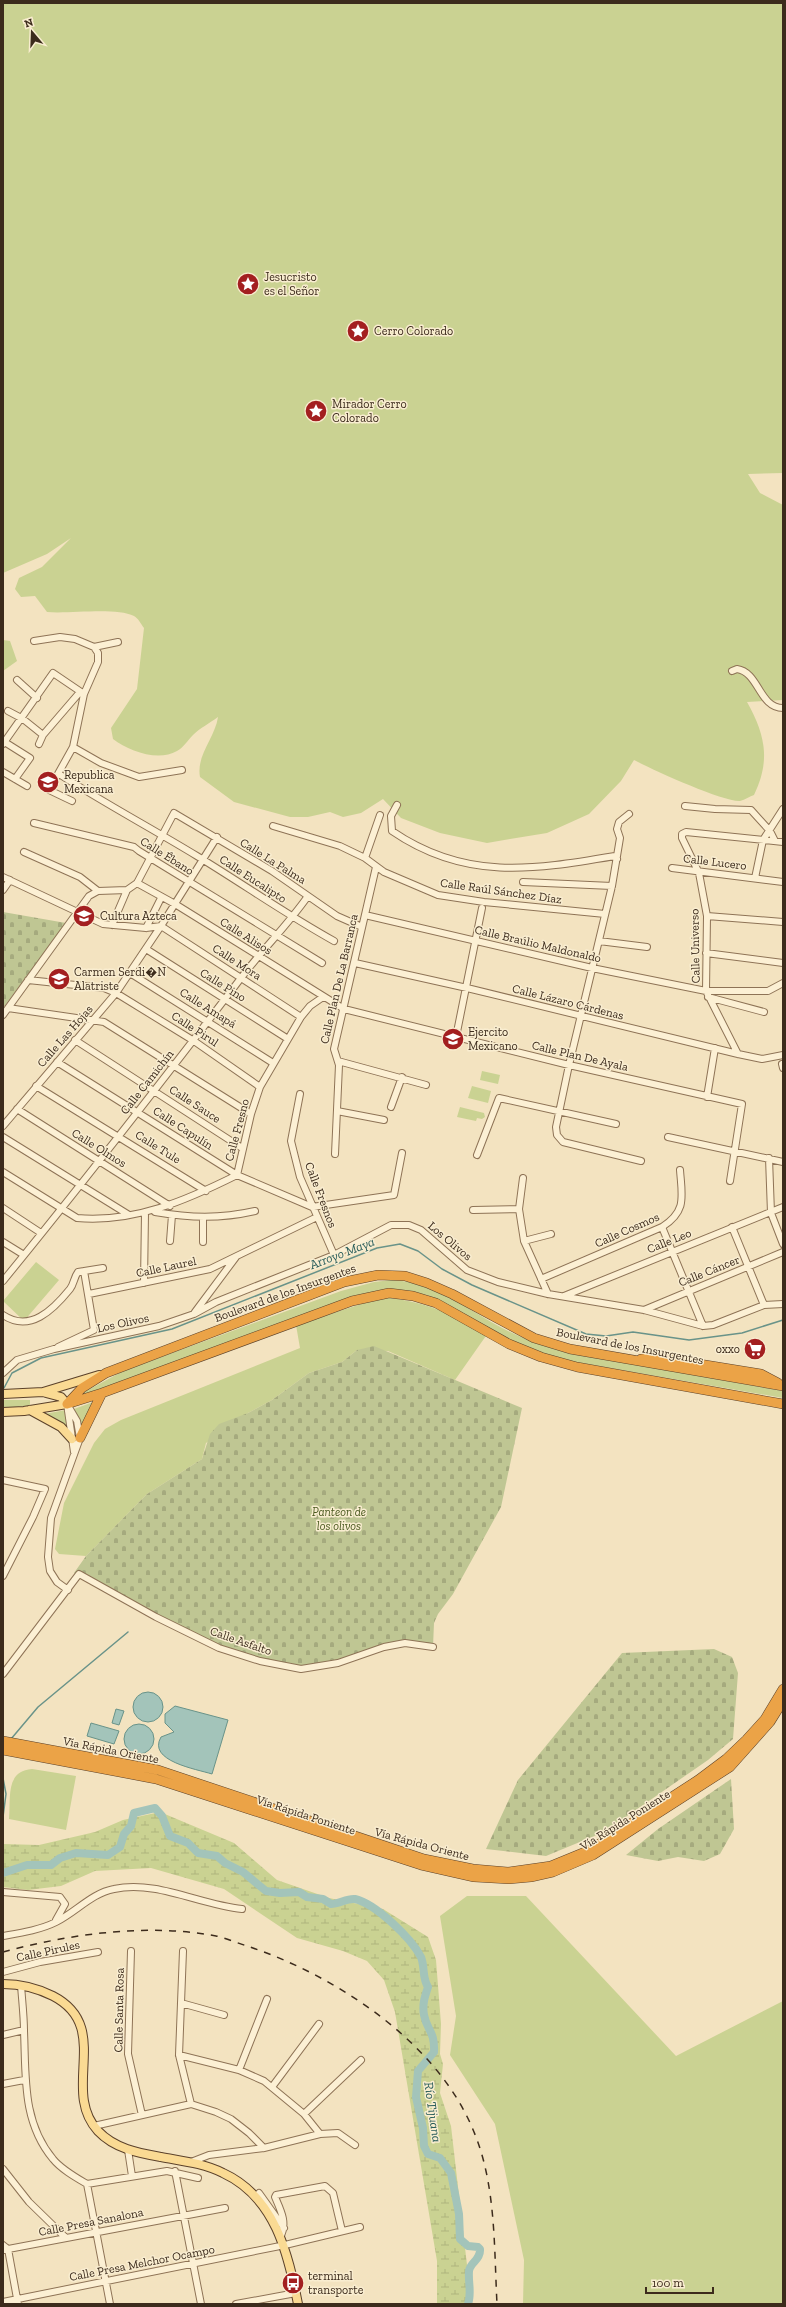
<svg xmlns="http://www.w3.org/2000/svg" width="786" height="2307" font-family="'Zilla Slab',serif">
<style>
.grass{fill:#cad292}
.wetland{fill:url(#wetland-marsh)}
.cemetery{fill:url(#cemetery-stones)}
.water{fill:#a3c4ba;stroke:#699389}
.lines{fill:none;stroke-linecap:round;stroke-linejoin:round}
.stream{stroke:#699389;stroke-width:1.5}
.river{stroke:#a3c4ba;stroke-width:8}
.minor-casing{stroke:#8e7356;stroke-width:8}
.major-casing{stroke:#5b412a;stroke-width:10}
.highway-casing{stroke:#5b412a;stroke-width:10}
.minor{stroke:#fcf0d4;stroke-width:6}
.major{stroke:#fada93;stroke-width:8}
.highway{stroke:#eba347;stroke-width:9}
.rail{stroke:#3c2b1c;stroke-width:1.5;stroke-dasharray:7 7;stroke-linecap:butt}
.labels{text-anchor:middle;dominant-baseline:central;stroke-width:3;stroke-linejoin:round;paint-order:stroke}
.poi-label{font-size:12px;fill:#3c2b1c;stroke:#f9edd0;text-anchor:start}
.street-label{font-size:12px;fill:#3c2b1c;stroke:#f9edd0}
.park-label{font-size:12px;font-style:italic;fill:#4b5a20;stroke:#f9edd0}
.water-label{font-size:13px;font-style:italic;fill:#295d5a;stroke:#f9edd0}
</style>
<defs>
<pattern id="wetland-marsh" width="20" height="14" patternUnits="userSpaceOnUse"><rect width="20" height="14" fill="#cad292"/><path d="M1 5h8M5 5V1M11 12h8M15 12V8" fill="none" stroke="#aeb47d"/></pattern>
<pattern id="cemetery-stones" width="16" height="16" patternUnits="userSpaceOnUse"><rect width="16" height="16" fill="#bfc693"/><path d="M2 7V4a2 2 0 0 1 4 0v3zM10 15v-3a2 2 0 0 1 4 0v3z" fill="#a5aa7e"/></pattern>
</defs>
<rect width="100%" height="100%" fill="#f3e3c0"/>
<path class="grass" d="M3 3H783V473L748 474 760 493 783 505V700L747 702C765 734 771 760 754 795 750 796 745 800 740 801 723 802 651 769 634 760L621 781 589 814 547 833 510 839 487 843 440 833 401 818 383 799 361 813 343 817 330 812 308 817H290L234 802 200 777C196 755 215 738 218 717 210 723 200 728 193 735 187 741 184 747 177 751 158 762 129 751 113 739L111 728 137 689 144 628C141 624 138 618 134 616 116 607 70 614 47 612L35 596 21 597 15 589 19 578 42 567 71 538 47 554 3 573Z
M3 640 10 641 17 661 3 671Z
M482 1071 500 1075 498 1084 480 1080Z
M472 1086 491 1091 488 1103 468 1098Z
M460 1107 484 1113 485 1117 482 1119 477 1118 476 1121 457 1117Z
M36 1262 59 1280 24 1321 3 1301Z
M391 1280C434 1281 469 1311 506 1330 524 1339 542 1345 561 1351L783 1391V1398L558 1359 530 1350 427 1295 392 1290 83 1396 81 1394 123 1371 341 1291 374 1282Z
M383 1297C427 1302 449 1313 488 1333L455 1380 388 1351 357 1350 342 1362 309 1373 272 1400 248 1413 206 1443 202 1459 147 1494 86 1556 59 1554 55 1549 64 1503 94 1443 105 1429 121 1420 300 1348 296 1325Z
M3 1400H30V1406L3 1408Z
M96 1401 82 1427 74 1409Z
M66 1410 69 1431 44 1414Z
M32 1769 76 1776 66 1830 9 1819C11 1798 5 1771 32 1769Z
M467 1896H526L676 2056 783 2001V2304H523L524 2260 495 2124 450 2055 456 2016 440 1916Z"/>
<path class="wetland" d="M160 1812 234 1843 277 1880 329 1898 383 1909 428 1937 436 1960 441 2024 440 2054 443 2064 440 2093 451 2126 467 2265 468 2304H437V2261L395 2012 384 1980 367 1961 343 1951 297 1938 224 1889 151 1868 95 1871 61 1886 28 1890 3 1887V1844L39 1845 95 1832 123 1820Z"/>
<path class="cemetery" d="M3 912 66 923 3 1008Z
M374 1346 522 1408 501 1507 453 1594 438 1614 434 1623 433 1647 405 1643 301 1669 219 1648 74 1573 86 1556 147 1494 202 1459 210 1434 219 1424 248 1413 272 1400 309 1373 342 1362 357 1350Z
M714 1649 732 1657 738 1673 733 1739 708 1760 604 1832 546 1856 486 1849 518 1780 622 1653Z
M731 1779 734 1829 720 1854 704 1861 678 1857 658 1861 626 1855 658 1829Z"/>
<path class="water" d="M133 1707a15 15 0 1 1 30 0a15 15 0 1 1-30 0Z
M175 1706 228 1720 212 1774C196 1769 147 1761 161 1737L174 1732 165 1723V1714Z
M116 1709 124 1711 119 1725 112 1723Z
M91 1723 119 1731 114 1744 87 1736Z
M124 1739a15 15 0 1 1 30 0a15 15 0 1 1-30 0Z"/>
<g class="lines">
<path class="stream" d="M4 1388 12 1373 41 1358 172 1329 377 1248 400 1244 418 1251 442 1269 472 1285 586 1334 606 1336 633 1332 689 1340 742 1333 783 1320
M11 1739 38 1707 128 1632
M3 1778 6 1794 3 1817"/>
<path class="river" d="M3 1873 27 1865H51L60 1858 76 1853 108 1855 120 1847 124 1834 131 1826 134 1813 155 1808 162 1816 170 1836 188 1843 198 1853 217 1856 225 1863 243 1872 266 1891 280 1893 299 1892 307 1897 323 1899 331 1904C339 1904 347 1898 355 1899 376 1904 411 1938 421 1957 425 1967 422 1978 428 1987 425 1996 422 2004 424 2015 427 2031 435 2031 434 2052L418 2071 416 2097 423 2128 424 2146 428 2154 440 2158 451 2173 459 2214 460 2239 468 2246 478 2247 480 2249C481 2260 470 2262 469 2271 468 2283 472 2293 468 2304"/>
<g class="minor-casing">
<path id="minor" d="M34 641 60 637 75 639 94 647 98 653V662L84 694 73 747 49 790 72 801
M94 647 118 642
M732 671 737 669C759 672 759 708 783 708
M17 680 37 698
M8 711 23 719 43 735
M3 741 30 758 15 779
M3 744 53 673 84 694
M39 744 43 735 80 692
M73 747 101 763 139 777 182 770
M3 772 27 786
M59 774C104 803 151 828 197 856 243 884 287 915 334 941
M397 805 391 816 392 831C465 881 532 870 615 856L617 859
M685 806 715 809 751 810 770 831 775 841
M629 814 619 822 617 829 620 838 612 886 569 1065 556 1127 557 1135 563 1142 641 1161
M34 823 134 847 139 851 322 963
M273 826 340 846 365 858 384 872 438 895 484 902 605 914
M24 852 80 877 98 891
M365 858 380 815
M672 868 783 882
M3 877 103 924 146 928 161 926 301 1017
M755 878 763 840 783 809
M523 882 612 886
M137 883 175 904 344 1009 569 1065 742 1104 730 1181
M3 890 10 880
M365 915 592 968 706 991H768L783 983
M707 916 783 922
M112 925 127 890
M146 928 161 898
M599 941 647 947
M146 949 288 1039
M706 953 783 963
M355 963 467 988 738 1054 762 1059 783 1055
M130 973 273 1063
M28 980 104 988 116 993 194 1041 260 1087
M708 997 764 1012
M8 1008 104 1022 251 1114
M3 1015 89 896 98 891 127 890 137 883 174 813 272 871 337 916 362 927
M456 1037 482 908
M75 1040 242 1148
M738 1054 706 991 707 916 699 873 682 838V834L686 832 783 842
M338 1061 426 1085
M57 1062 237 1175 312 1207 394 1195 402 1153
M782 1064 783 1068
M36 1086 206 1191
M300 1094 291 1141 300 1177 334 1255
M707 1097 715 1048
M391 1107 402 1077
M17 1109 170 1206
M337 1111 384 1120
M3 1126 116 993 161 926 217 837
M3 1137 129 1215
M668 1137 783 1162
M335 1154 339 1065 334 1049 376 867
M477 1155 499 1098 616 1124
M769 1158 771 1213 783 1244
M3 1172 77 1218C135 1223 187 1200 237 1175
M237 1175 251 1114 260 1087 301 1017 310 1006 323 997
M523 1178 519 1209 524 1241 548 1294
M3 1208 41 1233
M473 1210 519 1209
M155 1212C190 1218 220 1219 255 1211
M203 1218V1242
M662 1227 703 1326
M732 1227 764 1305
M170 1241 172 1215
M524 1241 551 1234
M3 1242 24 1255
M541 1279 662 1227C687 1211 682 1197 680 1170
M3 1281C84 1182 163 1080 241 978 262 950 287 926 308 896
M144 1283 145 1213
M89 1294 210 1269 317 1217
M564 1296 783 1207
M644 1310 783 1252
M195 1312 236 1257
M3 1315C30 1333 53 1310 70 1289 74 1284 74 1277 78 1272L103 1268
M58 1347 94 1330 84 1271
M3 1373 17 1360 54 1349 159 1326 194 1314 216 1302 334 1255 391 1225H409L421 1230 467 1270 498 1282 548 1294 644 1310 703 1326 713 1325 764 1305 783 1304
M67 1404 77 1421 80 1438 51 1518 48 1557 50 1571 57 1582 68 1590
M67 1404 74 1452
M3 1480 45 1489 33 1517 3 1576
M3 1674 79 1574 156 1617 219 1648 260 1661 301 1669 338 1663 384 1647 405 1643 433 1647
M3 1892 60 1897 65 1904 56 1920
M3 1936C20 1933 40 1930 56 1922 76 1912 92 1893 114 1889 157 1880 200 1905 242 1909
M131 1951 128 2054 142 2115
M183 1951 179 2055 191 2104
M3 1972 40 1962 98 1952
M21 1985C22 2000 24 2016 24 2031 26 2076 22 2122 53 2159 61 2169 75 2177 87 2184L110 2304
M181 2003 224 2015
M3 2035 24 2030
M179 2055 239 2070 264 2081 304 2114 320 2134
M239 2070 267 1999
M3 2084 24 2080
M272 2087 319 2024
M304 2114 361 2060
M94 2126 191 2104 216 2112 231 2119 249 2133 264 2148
M128 2150 132 2176
M191 2162 209 2155 264 2148 320 2134 338 2133 355 2145
M3 2169 29 2202 66 2238
M175 2171 201 2304
M87 2184 167 2171 198 2178
M255 2197 259 2193 284 2228
M281 2236C287 2222 281 2211 275 2197L276 2195 325 2186 333 2193 342 2231
M3 2245 8 2249 18 2304
M3 2250 225 2208
M3 2302 285 2245 360 2227
M236 2304 296 2293"/>
</g>
<g class="major-casing">
<path id="major" d="M46 1393 61 1397 67 1404
M3 1394 43 1392 99 1375
M30 1410 61 1427 72 1439
M3 1412 24 1411 67 1404
M3 1984C20 1984 37 1988 53 1996 113 2027 60 2090 98 2131 115 2149 139 2153 161 2157 182 2161 203 2163 223 2173 275 2197 288 2253 298 2304"/>
</g>
<g class="highway-casing">
<path id="highway" d="M641 1359 656 1357 761 1374 778 1383
M67 1404 82 1388 106 1373 344 1282 378 1275 405 1276 427 1283 452 1294 534 1338 570 1349 783 1386
M67 1404 102 1393 352 1301 389 1293 413 1296 436 1303 509 1344 541 1357 577 1367 783 1404
M80 1438 102 1393
M3 1741 158 1770 424 1859 473 1869 508 1872 551 1866 590 1850 698 1780 726 1759 746 1740 765 1719 783 1689
M3 1750 156 1779 421 1865 474 1877 509 1879 531 1877 553 1872 593 1855 730 1767 770 1722 783 1701"/>
</g>
<use href="#minor" class="minor"/>
<use href="#major" class="major"/>
<use href="#highway" class="highway"/>
<path class="rail" d="M3 1952C70 1934 147 1923 216 1936 226 1938 237 1943 247 1946 335 1975 438 2042 474 2132 496 2185 494 2247 497 2304"/>
</g>
<defs>
<g id="sight-disc" transform="scale(1.15)"><circle r="9.5" fill="#a31f20" stroke="#f9edd0"/><path d="M0-6L1.8-2.2L6-1.7L2.9 1.2L3.7 5.4L0 3.3L-3.7 5.4L-2.9 1.2L-6-1.7L-1.8-2.2Z" fill="#fff"/></g>
<g id="school-disc" transform="scale(1.15)"><circle r="9.5" fill="#a31f20" stroke="#f9edd0"/><path d="M0-5L7-2L0 1L-7-2ZM-4 1L0 2.5L4 1V4Q0 6-4 4Z" fill="#fff"/></g>
<g id="supermarket-disc" transform="scale(1.15)"><circle r="9.5" fill="#a31f20" stroke="#f9edd0"/><path d="M-6-5.5h2.5l.6 2H6L4.5 2H-2.5L-4.4-4H-6ZM-1.5 3.2a1.3 1.3 0 1 0 .1 0ZM3 3.2a1.3 1.3 0 1 0 .1 0Z" fill="#fff"/></g>
<g id="bus-disc" transform="scale(1.15)"><circle r="9.5" fill="#a31f20" stroke="#f9edd0"/><path d="M-5-6H5V4H4V6H2V4H-2V6H-4V4H-5ZM-3.5-4V0h7V-4ZM-3.5 1.2v1.5H-2V1.2ZM2 1.2v1.5H3.5V1.2Z" fill="#fff"/></g>
</defs>
<g fill-rule="evenodd">
<use href="#sight-disc" x="248" y="284"/>
<use href="#sight-disc" x="358" y="331"/>
<use href="#sight-disc" x="316" y="411"/>
<use href="#school-disc" x="48" y="782"/>
<use href="#school-disc" x="84" y="916"/>
<use href="#school-disc" x="59" y="979"/>
<use href="#school-disc" x="453" y="1039"/>
<use href="#supermarket-disc" x="755" y="1349"/>
<use href="#bus-disc" x="293" y="2283"/>
</g>
<g class="labels">
<g class="poi-label">
<text x="264" y="277">Jesucristo<tspan x="264" dy="14">es el Señor</tspan></text>
<text x="374" y="331">Cerro Colorado</text>
<text x="332" y="404">Mirador Cerro<tspan x="332" dy="14">Colorado</tspan></text>
<text x="64" y="775">Republica<tspan x="64" dy="14">Mexicana</tspan></text>
<text x="100" y="916">Cultura Azteca</text>
<text x="74" y="972">Carmen Serdi�N<tspan x="74" dy="14">Alatriste</tspan></text>
<text x="468" y="1032">Ejercito<tspan x="468" dy="14">Mexicano</tspan></text>
<text x="740" y="1349" text-anchor="end">oxxo</text>
<text x="308" y="2276">terminal<tspan x="308" dy="14">transporte</tspan></text>
</g>
<g class="street-label">
<text transform="translate(167 856) rotate(32)">Calle Ébano</text>
<text transform="translate(273 861) rotate(32)">Calle La Palma</text>
<text transform="translate(715 862) rotate(7)">Calle Lucero</text>
<text transform="translate(253 879) rotate(33)">Calle Eucalipto</text>
<text transform="translate(501 891) rotate(8)">Calle Raúl Sánchez Díaz</text>
<text transform="translate(246 936) rotate(32)">Calle Alisos</text>
<text transform="translate(538 944) rotate(13)">Calle Braúlio Maldonaldo</text>
<text transform="translate(695 946) rotate(-91)">Calle Universo</text>
<text transform="translate(237 962) rotate(33)">Calle Mora</text>
<text transform="translate(339 979) rotate(-77)">Calle Plan De La Barranca</text>
<text transform="translate(223 985) rotate(32)">Calle Pino</text>
<text transform="translate(568 1002) rotate(14)">Calle Lázaro Cárdenas</text>
<text transform="translate(208 1008) rotate(32)">Calle Amapá</text>
<text transform="translate(195 1029) rotate(33)">Calle Pirul</text>
<text transform="translate(65 1036) rotate(-49)">Calle Las Hojas</text>
<text transform="translate(580 1056) rotate(13)">Calle Plan De Ayala</text>
<text transform="translate(147 1082) rotate(-52)">Calle Camichín</text>
<text transform="translate(195 1104) rotate(33)">Calle Sauce</text>
<text transform="translate(183 1128) rotate(33)">Calle Capulín</text>
<text transform="translate(237 1130) rotate(-75)">Calle Fresno</text>
<text transform="translate(158 1147) rotate(32)">Calle Tule</text>
<text transform="translate(99 1148) rotate(32)">Calle Olmos</text>
<text transform="translate(321 1195) rotate(69)">Calle Fresnos</text>
<text transform="translate(627 1230) rotate(-24)">Calle Cosmos</text>
<text transform="translate(450 1241) rotate(40)">Los Olivos</text>
<text transform="translate(669 1241) rotate(-22)">Calle Leo</text>
<text transform="translate(166 1267) rotate(-12)">Calle Laurel</text>
<text transform="translate(709 1271) rotate(-22)">Calle Cáncer</text>
<text transform="translate(285 1293) rotate(-20)">Boulevard de los Insurgentes</text>
<text transform="translate(123 1323) rotate(-12)">Los Olivos</text>
<text transform="translate(630 1346) rotate(11)">Boulevard de los Insurgentes</text>
<text transform="translate(241 1641) rotate(19)">Calle Asfalto</text>
<text transform="translate(111 1750) rotate(11)">Vía Rápida Oriente</text>
<text transform="translate(306 1815) rotate(18)">Vía Rápida Poniente</text>
<text transform="translate(625 1820) rotate(-32)">Vía Rápida Poniente</text>
<text transform="translate(422 1844) rotate(15)">Vía Rápida Oriente</text>
<text transform="translate(48 1951) rotate(-12)">Calle Pirules</text>
<text transform="translate(119 2010) rotate(-89)">Calle Santa Rosa</text>
<text transform="translate(91 2222) rotate(-11)">Calle Presa Sanalona</text>
<text transform="translate(142 2263) rotate(-11)">Calle Presa Melchor Ocampo</text>
</g>
<g class="park-label">
<text x="339" y="1512">Panteon de<tspan x="339" dy="14">los olivos</tspan></text>
</g>
<g class="water-label">
<text transform="translate(342 1253) rotate(-21)">Arroyo Maya</text>
<text transform="translate(433 2112) rotate(82)">Río Tijuana</text>
</g>
</g>
<rect width="786" height="2307" fill="none" stroke="#3c2b1c" stroke-width="8"/>
<g transform="translate(32 32) rotate(341)" stroke="#f9edd0" stroke-width="3" paint-order="stroke">
<path d="M0-3L7 15L0 10L-7 15Z" fill="#3c2b1c"/>
<text y="-6" font-size="11" font-weight="bold" text-anchor="middle" fill="#3c2b1c">N</text>
</g>
<path d="M646 2287v6h67v-6" fill="none" stroke="#3c2b1c" stroke-width="2"/>
<text x="652" y="2287" font-size="12" fill="#3c2b1c" stroke="#f9edd0" stroke-width="3" paint-order="stroke">100 m</text>
</svg>
